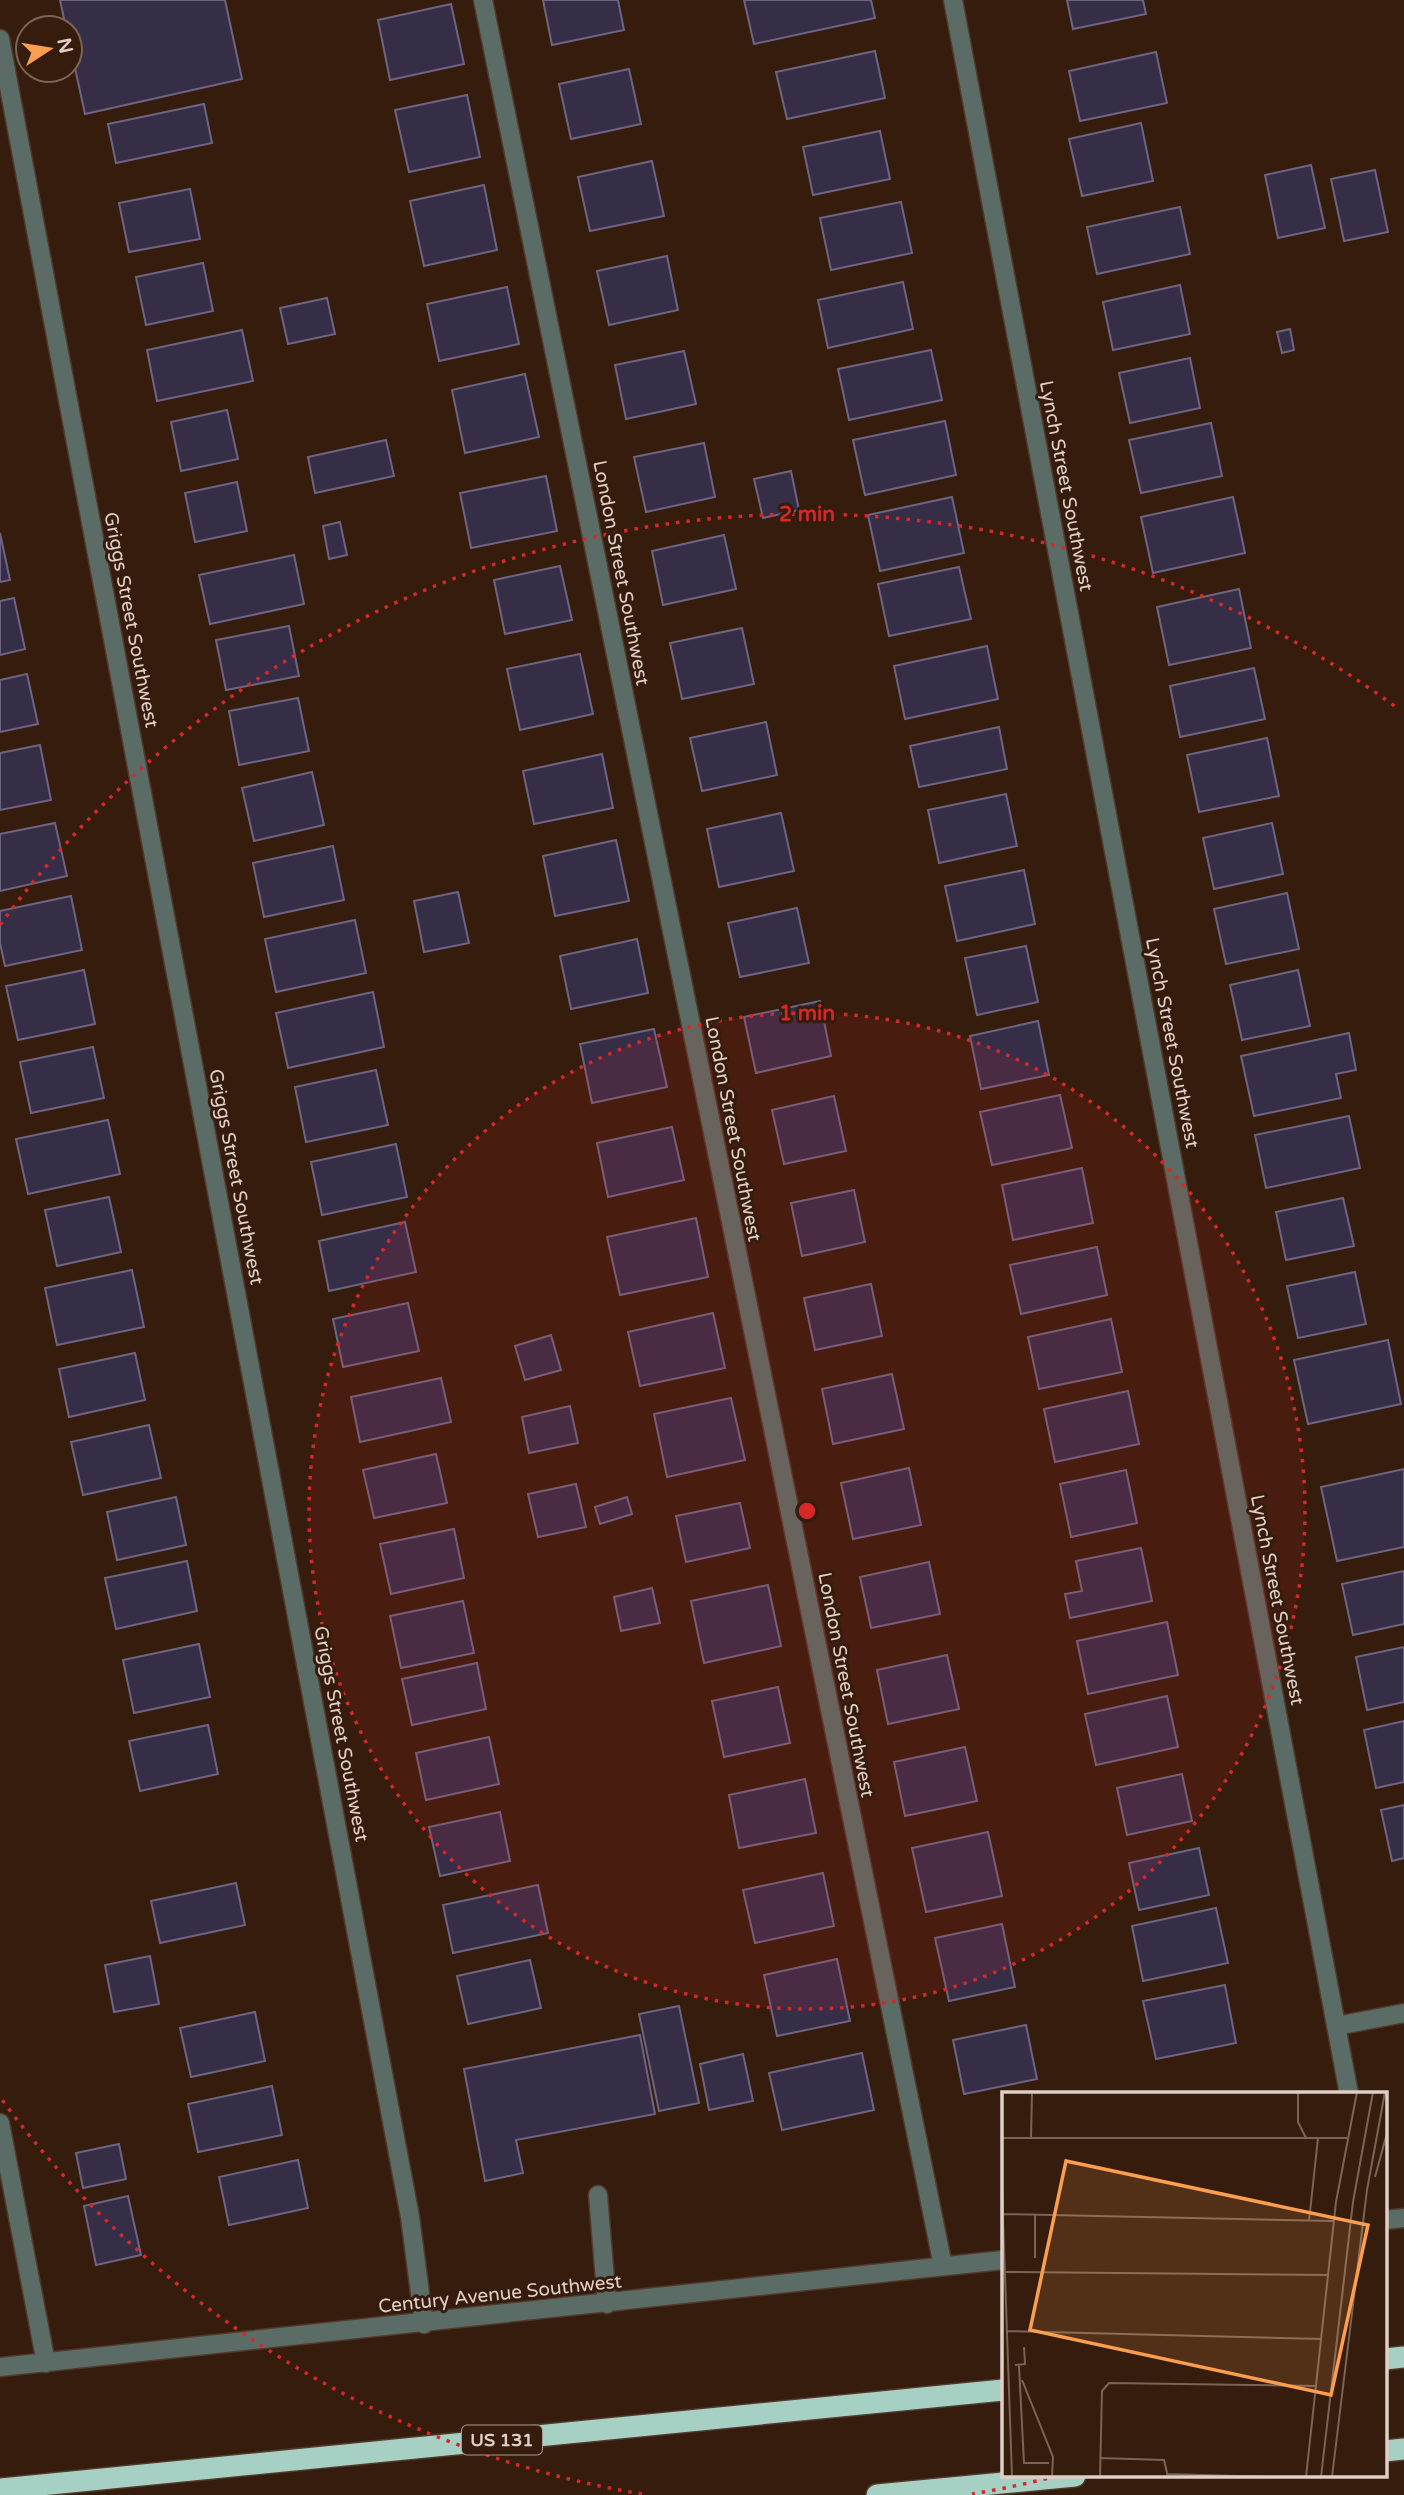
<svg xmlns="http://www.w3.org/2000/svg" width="1404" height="2495" font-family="'Varela Round',sans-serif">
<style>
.building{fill:#362d47;stroke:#6d6481;stroke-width:2}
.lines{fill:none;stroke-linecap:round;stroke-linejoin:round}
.minor-casing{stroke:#51392b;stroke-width:21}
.highway-casing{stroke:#51392b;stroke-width:24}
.minor{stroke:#5b6b66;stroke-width:18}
.highway{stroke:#a7d0c5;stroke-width:21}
.ring{fill:none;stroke:#d62828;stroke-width:3.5;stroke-dasharray:3.5 7}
.labels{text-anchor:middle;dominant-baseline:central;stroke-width:6;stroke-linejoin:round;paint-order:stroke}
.shield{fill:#351c0d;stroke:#ad998e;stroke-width:2}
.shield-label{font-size:18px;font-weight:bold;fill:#e1cfc6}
.street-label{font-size:19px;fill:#e1cfc6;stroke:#351c0d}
.inset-road{fill:none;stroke:#7a6457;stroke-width:2}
.view{fill:#fb9e50;fill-opacity:0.15;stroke:#fb9e50;stroke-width:3.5}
.inset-edge{fill:none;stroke:#e1cfc6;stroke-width:3.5}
.centre{fill:#d62828;stroke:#351c0d;stroke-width:3.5}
.ring-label{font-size:21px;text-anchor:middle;font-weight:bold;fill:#d62828;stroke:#351c0d;stroke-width:6;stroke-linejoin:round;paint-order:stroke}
</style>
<rect width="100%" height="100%" fill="#351c0d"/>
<path class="building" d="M60 0H225L242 79 85 114 70 45V28H66Z
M543 0H618L624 30 552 45Z
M744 0H871L875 18 754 44Z
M1067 0H1143L1146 14 1073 29Z
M451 4 464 64 390 80 378 20Z
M875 51 885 98 787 119 776 72Z
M1156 52 1167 103 1080 121 1069 71Z
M629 69 641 124 571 139 559 84Z
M467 95 480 157 409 172 395 110Z
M204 104 212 143 116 163 108 124Z
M1141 123 1153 181 1082 196 1069 139Z
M880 131 890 179 813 195 803 147Z
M652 161 664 216 590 231 578 177Z
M1311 165 1325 228 1278 238 1265 175Z
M1375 170 1388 232 1344 241 1331 179Z
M484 185 497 250 424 266 410 201Z
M190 189 200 239 129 252 119 203Z
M901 202 912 253 831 270 820 218Z
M1180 207 1190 254 1097 274 1087 227Z
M667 256 678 310 609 325 597 271Z
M203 263 213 311 146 325 136 277Z
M903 282 913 329 828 348 818 300Z
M1180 285 1190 334 1113 350 1103 302Z
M507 287 519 344 439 361 427 304Z
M327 298 335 334 288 344 280 308Z
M1290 329 1294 350 1282 353 1277 332Z
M242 330 253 381 157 401 147 350Z
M931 350 942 400 849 420 838 369Z
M684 351 696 404 626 419 615 365Z
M1190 358 1200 408 1130 423 1119 373Z
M525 374 539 437 465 453 452 390Z
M227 410 238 459 181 471 171 422Z
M945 421 956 475 865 495 853 440Z
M1211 423 1222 476 1141 493 1129 440Z
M386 440 394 476 315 493 308 457Z
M704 443 715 497 646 512 634 457Z
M791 471 799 510 763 518 754 479Z
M546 476 557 531 471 548 460 493Z
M237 482 247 531 195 542 185 493Z
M952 497 964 553 880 571 868 515Z
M1233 497 1245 553 1153 573 1141 517Z
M340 522 347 555 329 559 323 526Z
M0 533 10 580 0 582Z
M724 535 736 589 663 605 652 551Z
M294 555 304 604 210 624 199 575Z
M560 566 572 620 505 634 494 580Z
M959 567 971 619 889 636 878 584Z
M1239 589 1251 648 1169 665 1157 607Z
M14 598 25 649 0 655V601Z
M289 626 299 676 226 690 216 640Z
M742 628 754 684 682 699 670 643Z
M987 646 998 699 905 719 894 666Z
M580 654 593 714 520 730 507 669Z
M1254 668 1265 719 1180 737 1170 686Z
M27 674 38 724 0 732V680Z
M298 698 309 751 239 765 229 711Z
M766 722 777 775 702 791 690 738Z
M999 727 1007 769 919 787 910 746Z
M1267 738 1279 796 1199 812 1187 755Z
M40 745 51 800 0 810V753Z
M602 754 613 808 534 824 523 771Z
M312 772 324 825 254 841 242 788Z
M1006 794 1017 846 939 863 928 810Z
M781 813 794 871 719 887 707 829Z
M55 823 67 876 0 891V834Z
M1272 823 1283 874 1214 889 1203 838Z
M616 840 629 901 555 916 543 856Z
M333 846 344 900 264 917 253 863Z
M1024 870 1035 924 957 941 945 886Z
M458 892 469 943 424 952 414 901Z
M1287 893 1299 949 1226 964 1214 909Z
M71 896 82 950 5 966 0 943V911Z
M797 908 809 963 740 977 728 923Z
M355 920 366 973 276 992 265 939Z
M637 939 648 993 571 1009 560 956Z
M1026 946 1038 1002 977 1015 965 958Z
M84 970 95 1024 18 1040 6 986Z
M1298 970 1310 1026 1242 1040 1230 985Z
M373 992 384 1047 288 1068 276 1013Z
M820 1001 831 1056 756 1073 744 1017Z
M1038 1021 1049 1075 981 1089 970 1036Z
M654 1029 667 1087 592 1103 580 1044Z
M1349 1033 1356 1070 1336 1074 1341 1098 1254 1116 1241 1056Z
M93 1047 104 1098 31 1113 20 1062Z
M376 1070 388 1125 306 1142 295 1087Z
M1060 1095 1072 1148 992 1165 980 1112Z
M834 1096 846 1151 784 1164 772 1110Z
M1349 1116 1360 1168 1266 1188 1255 1135Z
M108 1120 120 1174 28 1194 16 1139Z
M672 1127 684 1180 608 1197 597 1143Z
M396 1144 407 1197 322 1215 311 1162Z
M1082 1168 1093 1223 1013 1240 1002 1185Z
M854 1190 865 1242 802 1256 791 1203Z
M109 1197 121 1252 57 1266 45 1210Z
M1343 1198 1354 1246 1286 1260 1276 1212Z
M696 1218 708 1277 620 1295 607 1237Z
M405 1222 416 1272 329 1291 319 1241Z
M1097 1247 1107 1295 1021 1314 1010 1265Z
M132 1270 144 1327 57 1345 45 1288Z
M1355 1272 1366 1324 1298 1338 1287 1286Z
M871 1284 882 1336 815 1350 804 1298Z
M408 1303 419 1351 343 1367 333 1319Z
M713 1313 725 1368 640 1386 628 1332Z
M1111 1319 1122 1372 1039 1389 1028 1337Z
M551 1335 561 1370 525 1380 515 1346Z
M1388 1340 1401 1404 1308 1424 1294 1360Z
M135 1353 145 1400 69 1417 59 1369Z
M892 1374 904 1429 833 1444 822 1389Z
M441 1378 451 1422 360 1442 351 1397Z
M1128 1391 1139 1444 1055 1462 1044 1409Z
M731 1398 745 1460 667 1477 654 1414Z
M570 1406 578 1443 529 1453 522 1417Z
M149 1425 161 1478 83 1495 71 1442Z
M436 1454 447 1503 374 1518 363 1470Z
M909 1468 921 1525 853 1539 841 1483Z
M1404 1469V1547L1337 1561 1321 1487Z
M1126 1470 1137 1523 1071 1537 1060 1484Z
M576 1484 586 1527 538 1537 528 1494Z
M176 1497 186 1545 117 1560 107 1512Z
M627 1497 632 1514 600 1524 595 1507Z
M740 1503 750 1548 686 1562 676 1516Z
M454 1529 464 1578 391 1594 380 1544Z
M1141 1548 1152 1601 1070 1618 1065 1594 1082 1591 1076 1561Z
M187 1561 197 1611 116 1629 105 1578Z
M929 1562 940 1614 871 1628 860 1577Z
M1404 1571V1624L1353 1635 1342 1584Z
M768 1585 781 1646 704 1663 691 1601Z
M652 1588 660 1623 621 1631 614 1597Z
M463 1601 474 1653 401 1668 390 1616Z
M1167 1622 1178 1675 1088 1694 1077 1641Z
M199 1644 210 1697 134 1713 123 1660Z
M1404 1647V1702L1367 1710 1356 1657Z
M947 1655 959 1709 888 1724 877 1670Z
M477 1663 486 1709 412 1725 402 1679Z
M778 1687 790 1743 724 1757 712 1701Z
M1167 1696 1178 1747 1096 1765 1085 1714Z
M1404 1721V1782L1376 1788 1364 1730Z
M208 1725 218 1774 140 1791 129 1741Z
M489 1737 499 1784 426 1800 416 1753Z
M965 1747 977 1801 905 1816 894 1762Z
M1182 1774 1192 1821 1127 1835 1117 1788Z
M805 1779 816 1833 739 1848 729 1795Z
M1404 1805V1858L1392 1861 1381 1810Z
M500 1812 510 1861 440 1876 429 1827Z
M988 1832 1002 1896 926 1912 912 1848Z
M1199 1848 1209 1895 1139 1910 1129 1863Z
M823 1873 834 1926 755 1943 743 1890Z
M236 1883 245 1925 160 1943 151 1901Z
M538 1885 548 1933 453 1953 443 1905Z
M1216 1908 1228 1963 1143 1981 1132 1926Z
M1002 1924 1015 1987 949 2001 935 1938Z
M150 1956 159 2004 114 2012 105 1965Z
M837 1959 850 2021 777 2036 764 1975Z
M530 1960 541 2008 468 2024 457 1976Z
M1225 1985 1236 2043 1156 2059 1143 2001Z
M679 2006 699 2103 659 2111 639 2014Z
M255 2012 265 2061 191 2077 180 2028Z
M1026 2025 1037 2079 964 2094 953 2040Z
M640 2035 655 2114 516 2140 523 2173 485 2181 464 2069Z
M862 2053 874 2110 782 2130 769 2073Z
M743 2054 753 2101 709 2110 700 2064Z
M272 2086 282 2135 198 2152 188 2104Z
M119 2144 126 2179 83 2188 76 2153Z
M298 2160 308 2208 229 2225 219 2177Z
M128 2196 141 2255 96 2265 84 2206Z"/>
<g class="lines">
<g class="minor-casing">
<path id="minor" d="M483 0 943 2266
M953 0 1349 2094
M0 39 410 2217 424 2324
M1336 2026 1404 2013
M0 2123 46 2363
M598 2195 607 2304
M1385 2220 1404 2218
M0 2367 1003 2260"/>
</g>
<g class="highway-casing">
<path id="highway" d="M1385 2359 1404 2357
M1385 2451 1404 2449
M0 2489 1003 2390
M877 2495 1075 2476"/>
</g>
<use href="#minor" class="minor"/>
<use href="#highway" class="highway"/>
</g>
<circle cx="807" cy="1511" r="498" fill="#d62828" fill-opacity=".12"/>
<g class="ring">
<circle cx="807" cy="1511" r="498"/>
<path d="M1057 2476A997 997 0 0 1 972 2494M642 2494A997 997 0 0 1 0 2097M0 925A997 997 0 0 1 1400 710"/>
</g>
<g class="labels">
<rect class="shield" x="462" y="2425.5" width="80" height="29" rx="5"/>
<g class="shield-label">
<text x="502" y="2440">US 131</text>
</g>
<g class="street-label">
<text transform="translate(1066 486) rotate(79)">Lynch Street Southwest</text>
<text transform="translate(621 573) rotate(79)">London Street Southwest</text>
<text transform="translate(131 620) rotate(79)">Griggs Street Southwest</text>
<text transform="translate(1172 1043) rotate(79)">Lynch Street Southwest</text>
<text transform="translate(733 1129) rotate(79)">London Street Southwest</text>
<text transform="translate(236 1177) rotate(79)">Griggs Street Southwest</text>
<text transform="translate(1277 1600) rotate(79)">Lynch Street Southwest</text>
<text transform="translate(846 1685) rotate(79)">London Street Southwest</text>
<text transform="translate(341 1734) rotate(79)">Griggs Street Southwest</text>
<text transform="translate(500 2294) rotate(-6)">Century Avenue Southwest</text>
</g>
</g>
<g transform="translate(1002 2092)">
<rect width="385" height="385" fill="#351c0d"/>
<path class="inset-road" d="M296 0V30L304 46M0 46H345M29 46 30 0M373 85 385 41M0 97 10 385M1 122 332 129M33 123V166M307 129 316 46M3 180 326 183M5 239 320 247M13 273 23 272 22 255M17 274 22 371H47M20 288 51 365 50 385M98 366 162 368 166 385M165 382 270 385M98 385 100 299 107 291 315 294M304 385 334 110 355 0M319 385 351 110 371 0M330 385 365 98 383 0"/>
<path class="view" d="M64 69 366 133 329 303 28 238Z"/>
<rect width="385" height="385" class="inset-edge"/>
</g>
<circle cx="807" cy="1511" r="10" class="centre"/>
<g class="ring-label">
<text x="807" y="521">2 min</text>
<text x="807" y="1020">1 min</text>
</g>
<g transform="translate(49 49) rotate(78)"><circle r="33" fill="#351c0d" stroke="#7a6457" stroke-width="2"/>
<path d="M0-5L12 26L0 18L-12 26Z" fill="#fb9e50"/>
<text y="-10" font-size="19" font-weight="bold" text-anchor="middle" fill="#e1cfc6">N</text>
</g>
</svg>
